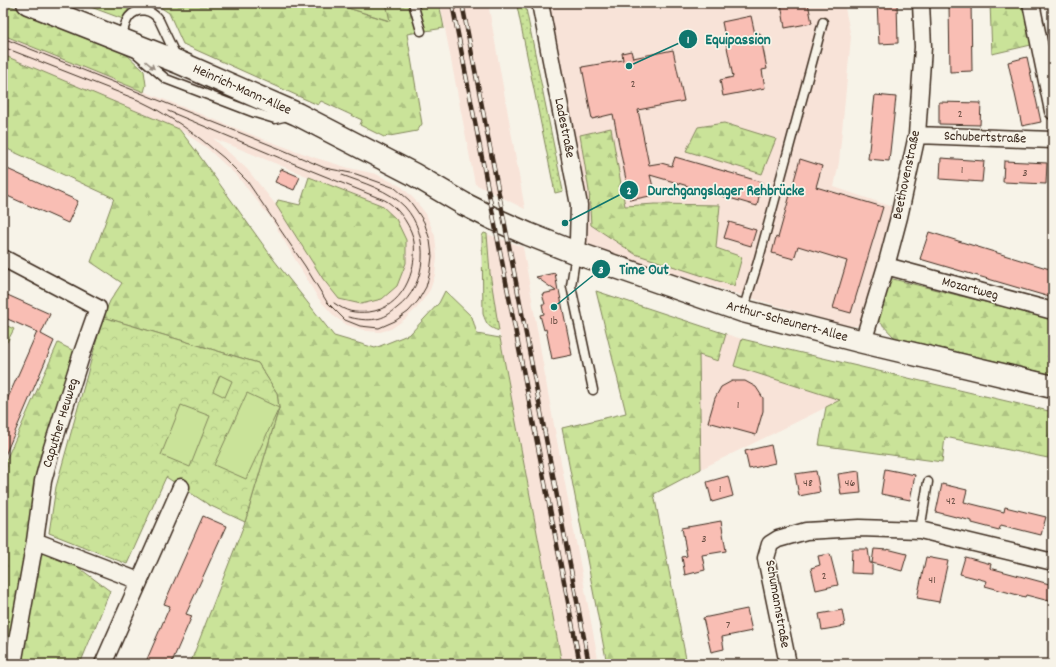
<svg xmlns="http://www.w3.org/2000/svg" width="1056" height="667" font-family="Dekko,sans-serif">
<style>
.built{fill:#f8e3d8;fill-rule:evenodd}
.grass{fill:url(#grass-dots);stroke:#82865c}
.forest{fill:url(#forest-firs);stroke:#82865c}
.park{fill:url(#park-crowns);stroke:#82865c}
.garden{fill:#cae399;stroke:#82865c}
.building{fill:#f9beb4;stroke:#3b2a1e}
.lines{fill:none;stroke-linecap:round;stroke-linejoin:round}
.lane-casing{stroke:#3b2a1e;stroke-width:11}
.street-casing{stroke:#3b2a1e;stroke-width:19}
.secondary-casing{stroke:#3b2a1e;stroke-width:25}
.lane{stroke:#f7f3e8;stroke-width:8}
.street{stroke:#f7f3e8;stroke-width:16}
.secondary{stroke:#f7f3e8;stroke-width:22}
.tram{stroke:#3b2a1e;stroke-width:1}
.rail-casing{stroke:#3b2a1e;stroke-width:4.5}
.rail{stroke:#f7f3e8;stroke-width:3;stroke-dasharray:9;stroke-linecap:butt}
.oneway{fill:#998e83}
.labels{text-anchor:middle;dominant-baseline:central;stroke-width:3.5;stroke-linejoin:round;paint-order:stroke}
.number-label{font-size:12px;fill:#6a4f44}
.street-label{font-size:14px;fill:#3b2a1e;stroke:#f7f3e8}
.leader{fill:none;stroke:#0f766e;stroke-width:1.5}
.callout-dot{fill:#0f766e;stroke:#f7f3e8;stroke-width:1.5}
.mark-label{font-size:12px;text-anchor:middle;font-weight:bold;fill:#fff}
.callout-label{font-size:15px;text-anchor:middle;font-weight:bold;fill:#0f766e;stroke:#f7f3e8;stroke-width:3.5;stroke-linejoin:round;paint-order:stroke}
</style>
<defs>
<pattern id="grass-dots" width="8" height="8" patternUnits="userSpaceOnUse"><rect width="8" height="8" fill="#cae399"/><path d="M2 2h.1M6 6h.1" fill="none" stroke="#aec383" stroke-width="1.8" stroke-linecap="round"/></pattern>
<pattern id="forest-firs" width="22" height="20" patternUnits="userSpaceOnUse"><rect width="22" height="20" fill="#cae399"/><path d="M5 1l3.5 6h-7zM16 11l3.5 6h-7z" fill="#aec383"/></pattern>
<pattern id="park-crowns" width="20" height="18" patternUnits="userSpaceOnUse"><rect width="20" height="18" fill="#cae399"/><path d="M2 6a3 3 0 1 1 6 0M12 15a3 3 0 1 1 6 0" fill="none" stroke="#aec383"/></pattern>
</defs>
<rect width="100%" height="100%" fill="#f7f3e8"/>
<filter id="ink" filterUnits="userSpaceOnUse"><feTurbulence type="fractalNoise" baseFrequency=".025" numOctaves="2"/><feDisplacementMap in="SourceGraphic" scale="8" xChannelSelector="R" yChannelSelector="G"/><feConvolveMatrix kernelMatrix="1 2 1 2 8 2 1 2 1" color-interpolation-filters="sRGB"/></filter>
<g filter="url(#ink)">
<path class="built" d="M440 3H488L525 209 475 184Z
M548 3H844L851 37 839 162 834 187 893 207 864 318 858 326H846L734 293 586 245 588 218Z
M3 35 263 139 316 158 349 168 376 174 402 187 415 200 426 214 435 236 437 257 435 275 430 290 417 308 405 319 391 329 380 332 367 331 347 325 335 317 318 298 270 217 238 177 207 148 179 129 3 55ZM213 138 309 177 381 205 303 247 276 205 247 169Z
M487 234 523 247 548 393 599 664H562L498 326 490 273Z
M726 334 742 339 735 366 841 400 701 469 699 355 718 361Z"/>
<path class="grass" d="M525 4 563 191 555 193 517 6Z
M484 233 487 234 490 273 499 331C488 327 487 325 483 314L482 236Z"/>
<path class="forest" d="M3 3 121 49 144 71 146 85 144 92 3 35Z
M80 3H142L129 8 123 19Z
M154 3H332L389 21 386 3H439L444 28 407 34 422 124 417 131 384 137 360 125 362 120 321 101 318 105 183 44 169 13Z
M990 3H1024L1031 45 992 54Z
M3 55 179 129 196 151 274 260 334 336 375 348 410 334 439 303 445 291 472 317 477 334 500 338 562 664H190L245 522 279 408 277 393 258 363 103 317 110 301 122 283 91 262 114 198 3 147Z
M724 123 776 139 762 174 686 151 698 127Z
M611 128 625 206 655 204 720 205 716 248 742 257 734 286 635 254 591 225 589 191 580 135Z
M309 177 381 205 396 219 406 240V263L397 286 382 299 361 304 339 299 323 279 285 219 276 205 278 200 300 205Z
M889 278 1053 319V375L894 337 877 319Z
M596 291 726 334 718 361 699 355 701 469 654 494 687 664H607L562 428 626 413Z
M3 324 14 329 7 342 3 343Z
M742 339 1053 412V459L945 437 942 462 819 445 826 407 840 400 734 366Z
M58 343 76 352 31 532 110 591 80 664H3V467Z"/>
<path class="park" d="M103 317 258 363 277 393 279 408 245 522 209 505 166 477 127 564 49 533 56 487Z"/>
<path class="garden" d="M332 3H386L390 21Z
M220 375 232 381 225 397 213 391Z
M247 393 279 408 246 479 214 465Z
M181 405 210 416 190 467 161 455Z"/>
<path class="building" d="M781 3H808L812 23 785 28Z
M877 3H897L898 43 879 44Z
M949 3H971L972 71 950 72Z
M751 16 755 34 760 33 767 69 762 70 765 88 723 96 720 80 733 77 722 22Z
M673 50 684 101 638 110 649 165 661 163 672 166 675 157 762 182 757 206 650 175 655 195 630 200 613 114 592 119 582 67 623 60 622 53 631 51 633 58Z
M1027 57 1041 122 1022 126 1008 62Z
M875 95 896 97 889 161 868 159Z
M939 102 981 103 980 125 939 124Z
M941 158 984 161 982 182 940 179Z
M800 159 822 166 816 187 883 207 851 313 833 308 847 261 798 246 794 259 772 253 776 237 778 238Z
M1004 161 1047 163 1046 184 1003 182Z
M3 167 78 201 68 223 3 194Z
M281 169 300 177 294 190 275 182Z
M729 222 756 230 751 246 724 238Z
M929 232 1053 270V298L920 259Z
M555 273 558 291 559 290 572 355 552 359 546 329 544 330 540 315 544 314 542 304H545L542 294 556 291 536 277Z
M3 293 50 314 41 334 54 341 3 460V409L37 332 3 317Z
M732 381H745L756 387 763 398V411L756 435 708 422 715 398 721 387Z
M771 445 775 463 749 469 745 451Z
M885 469 915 475 910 500 881 494Z
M816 471 820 492 799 496 795 474Z
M859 471 861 493 841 495 838 474Z
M728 476 733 496 712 502 707 482Z
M942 484 967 490 964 502 1004 512 1005 507 1046 517 1041 535 1001 525 999 530 972 523V521L936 512Z
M203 516 226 526 186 614 192 616 171 664H145L170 606 164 604Z
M721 521 726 551 702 555 705 570 685 575 682 557 687 556 682 528Z
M852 549H868L870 563H872V574L851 573Z
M874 549 887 550V549L907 554 902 571 872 563Z
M830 554 838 585 816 590 811 568 820 565 818 556Z
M926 557 948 561 939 602 917 598Z
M965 557 991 564 990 568 1053 585V602L1026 595 1025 597 985 586 987 581 960 574Z
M747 609 752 631 722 637 724 649 711 652 703 618Z
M842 610 845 626 822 630 819 614Z"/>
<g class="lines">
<g class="lane-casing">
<path id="lane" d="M413 3 421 31
M121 38C123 32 125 22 129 17 138 6 152 10 159 20L176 56
M137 54 166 79 255 113 275 119 288 116
M576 253 571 286 593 390
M743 310 758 262 823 22
M920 530 928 482"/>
</g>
<g class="street-casing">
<path id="street" d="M540 3 579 205 578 240 576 253
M1031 3 1053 111
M917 135 1053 140
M3 258 98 308 81 356 51 451 43 481 35 541 13 664
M886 266 1053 311
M863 342 886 266 899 217 917 135 923 47 921 3
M35 541 139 581
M103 664 181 487
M788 664 766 558 770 544 778 539 806 531 859 528 920 530 1053 562"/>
</g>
<g class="secondary-casing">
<path id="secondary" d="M28 3 178 62 297 114 413 174 464 204 494 219 528 234 576 253 743 311 863 342 1053 387"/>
</g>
<use href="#lane" class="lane"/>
<use href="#street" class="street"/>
<use href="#secondary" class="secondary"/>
<path class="tram" d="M3 38 283 150 325 168 356 174 395 188 409 200 417 211 424 222 430 240 432 256 430 272 426 287 418 301 408 312 395 321 379 328 360 326 345 320 327 302 305 266 247 181 224 158 202 140 180 124 154 108 138 100 3 47
M168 111 280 158 374 196C378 198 384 199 388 202 400 210 412 228 414 242 417 273 402 308 369 312 353 313 347 312 334 303
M342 175C363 183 389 190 405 207 430 235 428 285 397 308 391 313 384 318 376 319 367 321 357 319 348 317"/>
<g class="rail-casing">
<path id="rail" d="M452 3 580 664
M462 3C505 223 547 444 589 664"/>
</g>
<use href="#rail" class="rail"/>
</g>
<defs><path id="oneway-solid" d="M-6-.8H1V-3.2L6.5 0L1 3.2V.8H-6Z"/></defs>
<use class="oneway" href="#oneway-solid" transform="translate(150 65) rotate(40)"/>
</g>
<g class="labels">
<g class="number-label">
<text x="633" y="84">2</text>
<text x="960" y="114">2</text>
<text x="962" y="170">1</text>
<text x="1025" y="173">3</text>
<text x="554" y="321">1b</text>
<text x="738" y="405">1</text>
<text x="808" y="483">48</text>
<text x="850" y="483">46</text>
<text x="720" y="489">1</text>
<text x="951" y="501">42</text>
<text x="704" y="539">3</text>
<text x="824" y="576">2</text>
<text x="932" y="580">41</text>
<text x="728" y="625">7</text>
</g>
<g class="street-label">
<text transform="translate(242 90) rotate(24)">Heinrich-Mann-Allee</text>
<text transform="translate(564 128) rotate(79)">Ladestraße</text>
<text transform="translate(985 138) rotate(2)">Schubertstraße</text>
<text transform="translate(907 175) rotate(-78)">Beethovenstraße</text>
<text transform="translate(970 289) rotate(15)">Mozartweg</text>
<text transform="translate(787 322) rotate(15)">Arthur-Scheunert-Allee</text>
<text transform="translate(61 423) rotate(-73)">Caputher Heuweg</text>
<text transform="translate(777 604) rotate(80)">Schumannstraße</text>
</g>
</g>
<path class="leader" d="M629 66L688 39M565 223L629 190M554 307L601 269"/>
<g class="callout-dot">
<circle cx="629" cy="66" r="4"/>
<circle cx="565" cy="223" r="4"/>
<circle cx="554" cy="307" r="4"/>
<circle cx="688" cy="39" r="10"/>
<circle cx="629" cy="190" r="10"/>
<circle cx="601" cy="269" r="10"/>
</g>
<g class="mark-label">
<text x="688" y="43">1</text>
<text x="629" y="194">2</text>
<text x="601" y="273">3</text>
</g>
<g class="callout-label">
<text x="738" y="44">Equipassion</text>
<text x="726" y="195">Durchgangslager Rehbrücke</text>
<text x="644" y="274">Time Out</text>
</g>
<rect width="1056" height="667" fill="none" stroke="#f7f3e8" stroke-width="16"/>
<rect x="8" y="8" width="1040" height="651" fill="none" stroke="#3b2a1e" stroke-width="1.5" filter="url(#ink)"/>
</svg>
